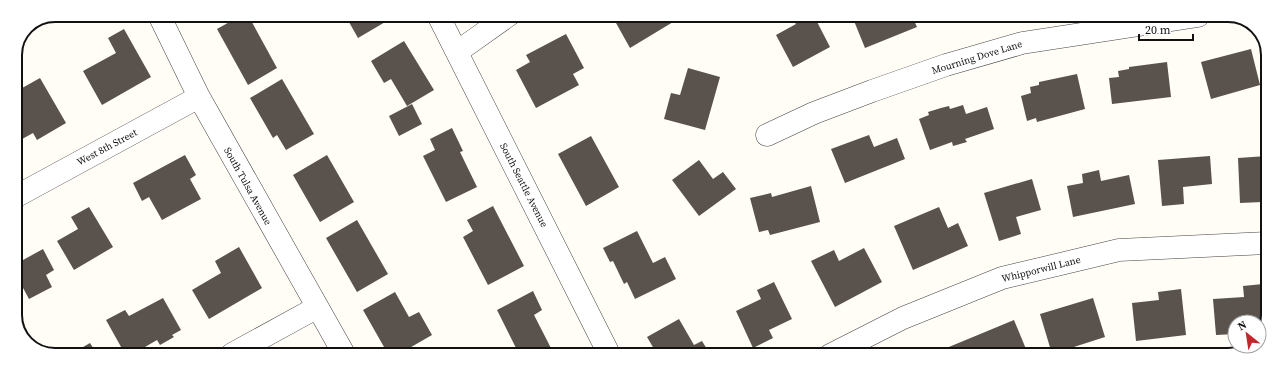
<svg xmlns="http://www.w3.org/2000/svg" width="1283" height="370" font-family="'Source Serif 4',serif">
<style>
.building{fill:#5a524d}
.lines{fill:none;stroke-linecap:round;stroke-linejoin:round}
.minor-casing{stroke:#444;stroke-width:23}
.minor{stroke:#fff;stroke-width:22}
.labels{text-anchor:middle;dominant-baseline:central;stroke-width:4;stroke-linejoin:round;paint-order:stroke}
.street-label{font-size:10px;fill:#111;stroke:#fff}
.rim{fill:none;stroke:#111;stroke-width:2}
</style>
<rect width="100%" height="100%" fill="#fffdf5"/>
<path class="building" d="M242 15H248L277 68 248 85 217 29Z
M345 15H390L392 18 358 38Z
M630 16H676L678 19 630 48 616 23Z
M800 16H814L830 47 793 67 776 35 796 24 793 20Z
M852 16H912L917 27 865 48Z
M124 29 151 77 102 105 83 71 116 53 108 38Z
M566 34 584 68 573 74 579 85 536 108 516 70 530 62 526 55Z
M404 41 434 90 407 106 391 79 384 83 371 61Z
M1251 49 1260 85 1211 99 1201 62Z
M1167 62 1171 97 1112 104 1109 78 1119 77 1118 71 1129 69V67Z
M688 68 720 77 705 130 664 119 671 93 680 95Z
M1077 74 1085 109 1037 122 1036 118 1027 121 1021 96 1031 93 1030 87 1039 85V82Z
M40 78 66 123 37 140 33 133 15 143V92Z
M282 79 314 134 286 150 277 135 273 138 250 98Z
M412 104 422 124 399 136 389 116Z
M963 105 966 114 987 107 994 129 965 139 967 142 953 146 952 142 930 150 919 119 929 115 928 112 941 108 949 106 950 109Z
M452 128 463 151 460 152 477 187 446 202 423 156 435 150 430 139Z
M869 135 874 147 897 138 905 159 845 183 831 149Z
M591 136 619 187 586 206 558 154Z
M185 155 196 175 190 179 201 199 162 220 149 197 142 201 133 183Z
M327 155 354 202 320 222 293 175Z
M1210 156 1212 184 1183 187 1184 204 1162 206 1158 160Z
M1267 156V187H1261L1262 202 1240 203 1238 158Z
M699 160 713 179 723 172 736 189 699 216 672 180Z
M1099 170 1101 181 1129 175 1135 204 1073 217 1067 186 1083 183 1082 174Z
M1032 179 1041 210 1016 217 1021 234 999 241 984 193Z
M811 186 820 222 770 235 768 230 759 232 750 198 771 193 772 197Z
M493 206 524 266 488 285 463 237 473 231 467 220Z
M89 207 113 247 74 270 57 241 78 229 71 217Z
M939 207 948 228 958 223 968 246 913 270 894 226Z
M357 220 388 274 357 292 326 238Z
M637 231 653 263 665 257 676 279 635 299 627 282 624 284 613 261 610 262 603 248Z
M239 247 262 288 209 319 192 290 221 273 215 261Z
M17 248 23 260 43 249 54 270 46 275 52 287 29 299 22 286 15 290Z
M864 248 882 282 835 307 811 261 834 250 839 261Z
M774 282 792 319 769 330 773 338 753 348 736 311 761 299 757 290Z
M1263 284 1267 325 1263 331 1259 332V322H1235V334L1216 335 1213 299 1244 297 1243 286Z
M1181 289 1186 335 1136 341 1132 303 1159 300 1158 292Z
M533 291 542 310 534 315 553 352 549 354H519L497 310Z
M395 292 409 317 419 312 432 335 399 354H388L363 310Z
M163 298 181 330 172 335 174 337 160 345 157 340 145 347 149 354H125L106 320 125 310 129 316Z
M1093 298 1105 337 1052 354 1040 314Z
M679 319 694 345 702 341 710 354H657L647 337Z
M1014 320 1026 349 1014 353 1015 355H946L944 349Z
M90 343 97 354H71Z"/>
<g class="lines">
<g class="minor-casing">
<path id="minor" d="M159 15 199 97 344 354
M438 15 609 354
M457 52 509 15
M767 135 814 113 872 91 946 65 1022 43 1198 16
M15 197 199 97
M232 354 316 308
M830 355 903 318 1002 278 1119 250 1267 243"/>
</g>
<use href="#minor" class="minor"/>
</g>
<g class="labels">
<g class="street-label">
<text transform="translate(977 57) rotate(-17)">Mourning Dove Lane</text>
<text transform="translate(107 147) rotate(-28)">West 8th Street</text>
<text transform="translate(524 185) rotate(63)">South Seattle Avenue</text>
<text transform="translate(248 186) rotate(61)">South Tulsa Avenue</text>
<text transform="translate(1041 269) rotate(-14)">Whipporwill Lane</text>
</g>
</g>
<path d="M0 0H1283V370H0ZM55 22H1228A33 33 0 0 1 1261 55V315A33 33 0 0 1 1228 348H55A33 33 0 0 1 22 315V55A33 33 0 0 1 55 22Z" fill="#fff" fill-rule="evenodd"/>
<path class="rim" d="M55 22H1228A33 33 0 0 1 1261 55V315A33 33 0 0 1 1228 348H55A33 33 0 0 1 22 315V55A33 33 0 0 1 55 22Z"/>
<g transform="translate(1247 334) rotate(330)"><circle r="19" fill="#ffffff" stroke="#a0a0a0"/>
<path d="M0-3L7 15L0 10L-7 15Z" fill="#c4262e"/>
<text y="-6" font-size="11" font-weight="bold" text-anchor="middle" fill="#111111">N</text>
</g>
<path d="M1139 34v6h54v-6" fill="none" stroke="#111111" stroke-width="2"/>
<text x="1145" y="34" font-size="12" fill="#111111" stroke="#ffffff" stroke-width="3" paint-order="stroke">20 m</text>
</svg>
